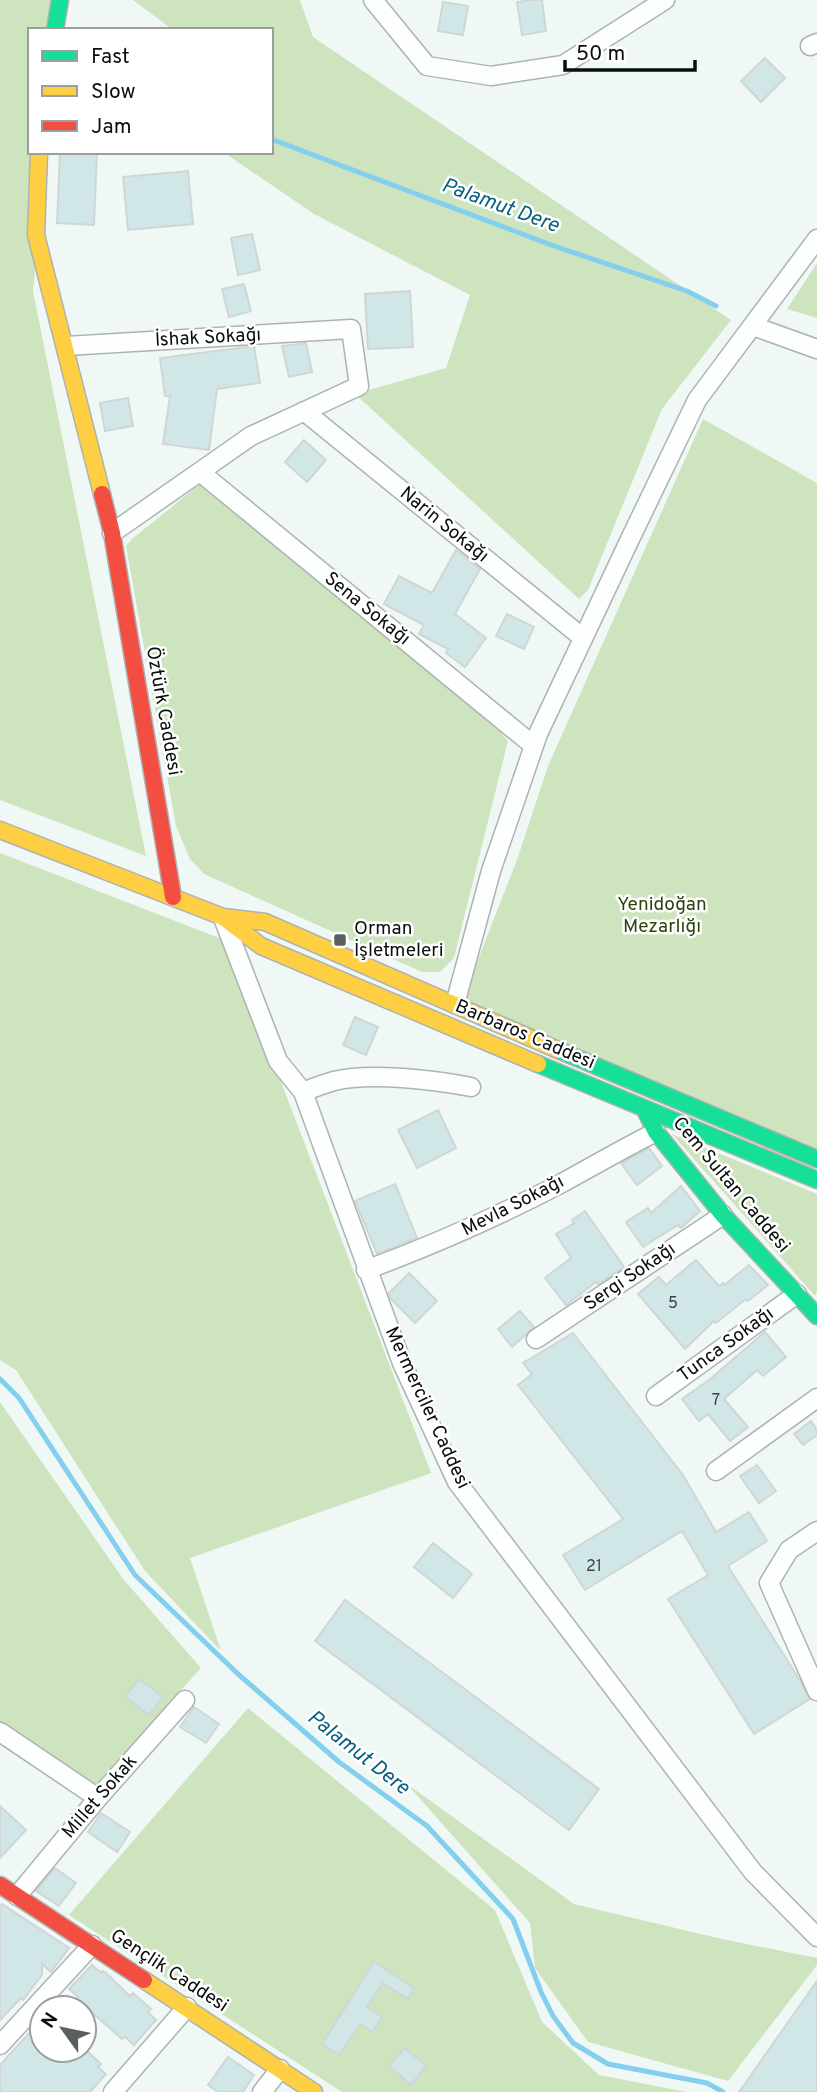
<svg xmlns="http://www.w3.org/2000/svg" width="817" height="2092" font-family="Overpass,sans-serif">
<style>
.green{fill:#cde4be}
.lines{fill:none;stroke-linecap:round;stroke-linejoin:round}
.stream{stroke:#83cfed;stroke-width:5}
.building{fill:#d0e6e7;stroke:#d0d6d6;stroke-width:2}
.street-casing{stroke:#adb3b2;stroke-width:21}
.fast-casing{stroke:#adb3b2;stroke-width:19}
.slow-casing{stroke:#adb3b2;stroke-width:19}
.jam-casing{stroke:#adb3b2;stroke-width:19}
.street{stroke:#fdfefe;stroke-width:18}
.fast{stroke:#16e098;stroke-width:16}
.slow{stroke:#ffcf43;stroke-width:16}
.jam{stroke:#f24e42;stroke-width:16}
.poi-dot{fill:#5a605f;stroke:#fff;stroke-width:2.5}
.labels{text-anchor:middle;dominant-baseline:central;stroke-width:5;stroke-linejoin:round;paint-order:stroke}
.number-label{font-size:16px;fill:#3b4444}
.street-label{font-size:19px;fill:#090e0d;stroke:#fff}
.park-label{font-size:19px;fill:#2b450c;stroke:#fff}
.poi-label{font-size:19px;fill:#090e0d;stroke:#fff;text-anchor:start}
.water-label{font-size:21px;font-style:italic;fill:#08607d;stroke:#fff}
</style>
<rect width="100%" height="100%" fill="#f0f8f6"/>
<path class="green" d="M0 0H59L57 30H30V152H46L33 291 146 856 0 800Z
M133 0H300L313 37 731 320 662 409 588 590 579 599 355 394 446 368 470 295 314 214 223 152H271V30H173Z
M817 263V318L787 309Z
M703 419 817 483V1149L462 1001 518 857 548 766Z
M200 484 495 726 508 741 454 958 440 972H422L204 874 190 859 176 826 126 546 132 539Z
M0 853 227 941 431 1473 190 1558 221 1651 145 1571 16 1370 0 1360Z
M672 1134 817 1194V1291L815 1296Z
M0 1402 124 1580 201 1668 92 1789 0 1727Z
M248 1708 495 1910 542 2022 599 2075 687 2092H342L69 1915Z
M407 1784 574 1904 722 1939 817 1958V1965L728 2081 588 2042 535 1968 530 1923Z"/>
<g class="lines">
<path class="stream" d="M271 139 554 246 687 291 716 306
M0 1379 19 1398 135 1575 238 1674 339 1762 427 1826 513 1919 541 1992 553 2016 573 2043 608 2064 707 2083 723 2092"/>
</g>
<path class="building" d="M531 0H542L546 31 522 35 517 2Z
M443 2 468 6 463 35 438 31Z
M765 58 785 78 761 102 741 81Z
M60 152H97L94 225 57 223Z
M188 171 193 224 128 230 123 177Z
M252 234 260 270 238 275 231 238Z
M244 284 251 311 229 317 222 289Z
M410 291 413 347 368 349 365 294Z
M306 343 312 372 289 377 282 346Z
M254 346 260 383 217 389 209 450 163 444 170 396H165L160 358Z
M128 398 133 426 105 431 100 403Z
M304 440 326 460 307 482 285 462Z
M456 550 480 569 455 614 486 638 465 667 446 653 448 649 419 634 424 625 384 604 399 576 432 593Z
M507 614 534 627 524 649 496 636Z
M355 1017 378 1027 366 1055 343 1045Z
M438 1110 456 1148 417 1168 398 1130Z
M649 1148 662 1166 637 1185 621 1163Z
M395 1184 417 1238 377 1254 355 1201Z
M681 1186 700 1211 681 1228 678 1225 643 1247 626 1222 648 1208 651 1213Z
M585 1211 624 1267 598 1284 596 1282 566 1305 545 1278 571 1258 556 1234 574 1223 572 1220Z
M696 1260 719 1286 723 1283 724 1285 749 1265 768 1285 748 1301 746 1299 716 1323 714 1321 685 1349 638 1294 659 1277 666 1285Z
M409 1273 437 1301 415 1323 391 1299 389 1293Z
M520 1311 534 1327 512 1347 498 1329Z
M765 1332 786 1357 763 1376 757 1370 724 1399 748 1427 730 1441 708 1414 699 1421 682 1399 709 1380Z
M573 1333 683 1475 716 1532 749 1512 767 1541 728 1566 799 1679 810 1699 754 1734 668 1599 708 1575 682 1531 585 1590 563 1555 623 1519 518 1385 532 1374 523 1363Z
M811 1421 817 1430V1435L803 1445 794 1434Z
M757 1465 776 1491 759 1503 740 1476Z
M433 1543 472 1574 453 1598 414 1567Z
M345 1600 599 1789 569 1830 315 1641Z
M139 1679 163 1697 149 1715 125 1697Z
M194 1707 219 1724 206 1743 180 1727Z
M0 1806 26 1830 0 1858Z
M101 1813 130 1832 117 1852 88 1832Z
M55 1868 76 1883 59 1906 36 1891Z
M2 1904 69 1948 51 1972 42 1964V1975L23 2000 21 1998 0 2020V1908Z
M374 1962 414 1988 408 1999 383 1983 367 2007 382 2017 372 2032 360 2024 339 2055 322 2044Z
M92 1965 101 1973 103 1971 106 1973 130 1996 133 1993 151 2009 148 2012 156 2020 134 2045 125 2037 122 2039 95 2015 93 2017 75 2000 78 1997 69 1989Z
M817 1981V2092H739Z
M42 2019V2050H86L101 2064 98 2067 106 2074 90 2092H0V2065Z
M405 2048 426 2066 411 2085 389 2066Z
M228 2057 254 2075 243 2092H218L208 2085Z"/>
<g class="lines">
<g class="street-casing">
<path id="street" d="M373 0 427 66 491 76 563 65 665 0
M810 46 817 43
M753 326 817 349
M66 346 351 329 359 386 251 436 112 533
M304 411 583 638
M200 472 534 746
M223 918 278 1061 303 1092 402 1363 457 1482 753 1872 817 1937
M455 1004 491 871 538 734 631 537 697 400 817 239
M303 1092C313 1088 323 1084 334 1081 370 1072 435 1080 471 1087
M366 1270C433 1245 499 1216 562 1183 593 1166 624 1148 656 1132
M536 1339 723 1215
M656 1396 797 1294
M716 1471 817 1398
M817 1531 789 1550 769 1583 817 1691
M0 1732 98 1798
M17 1896 98 1798 185 1700
M0 2045 92 1945
M113 2092 187 2007
M262 2092 280 2069"/>
</g>
<g class="fast-casing">
<path id="fast" d="M55 30 60 0
M558 1050 817 1159
M538 1064 817 1180
M645 1110 656 1132 723 1215 817 1316"/>
</g>
<g class="slow-casing">
<path id="slow" d="M39 152 36 235 102 494
M0 830 223 917
M223 917 261 946 538 1064
M223 917 265 922 558 1050
M144 1980 314 2092"/>
</g>
<g class="jam-casing">
<path id="jam" d="M102 494 112 533 173 897
M0 1885 144 1980"/>
</g>
<use href="#street" class="street"/>
<use href="#fast" class="fast"/>
<use href="#slow" class="slow"/>
<use href="#jam" class="jam"/>
</g>
<rect class="poi-dot" x="333" y="933" width="14" height="14" rx="3.5"/>
<g class="labels">
<g class="number-label">
<text x="673" y="1304">5</text>
<text x="716" y="1401">7</text>
<text x="594" y="1567">21</text>
</g>
<g class="street-label">
<text transform="translate(208 338) rotate(-3)">İshak Sokağı</text>
<text transform="translate(444 525) rotate(39)">Narin Sokağı</text>
<text transform="translate(367 609) rotate(39)">Sena Sokağı</text>
<text transform="translate(163 711) rotate(80)">Öztürk Caddesi</text>
<text transform="translate(525 1035) rotate(23)">Barbaros Caddesi</text>
<text transform="translate(731 1185) rotate(50)">Cem Sultan Caddesi</text>
<text transform="translate(513 1206) rotate(-27)">Mevla Sokağı</text>
<text transform="translate(630 1277) rotate(-34)">Sergi Sokağı</text>
<text transform="translate(726 1345) rotate(-36)">Tunca Sokağı</text>
<text transform="translate(427 1408) rotate(65)">Mermerciler Caddesi</text>
<text transform="translate(100 1797) rotate(-49)">Millet Sokak</text>
<text transform="translate(169 1971) rotate(33)">Gençlik Caddesi</text>
</g>
<g class="park-label">
<text x="662" y="905">Yenidoğan<tspan x="662" dy="22">Mezarlığı</tspan></text>
</g>
<g class="poi-label">
<text x="354" y="929">Orman<tspan x="354" dy="22">İşletmeleri</tspan></text>
</g>
<g class="water-label">
<text transform="translate(500 206) rotate(20)">Palamut Dere</text>
<text transform="translate(358 1753) rotate(38)">Palamut Dere</text>
</g>
</g>
<rect x="28" y="28" width="245" height="126" fill="#ffffff" stroke="#9d9f9e" stroke-width="2"/>
<rect x="42" y="51" width="35" height="10" fill="#16e098" stroke="#9d9f9e" stroke-width="2"/>
<text x="91" y="63" font-size="21" fill="#090e0d">Fast</text>
<rect x="42" y="86" width="35" height="10" fill="#ffcf43" stroke="#9d9f9e" stroke-width="2"/>
<text x="91" y="98" font-size="21" fill="#090e0d">Slow</text>
<rect x="42" y="121" width="35" height="10" fill="#f24e42" stroke="#9d9f9e" stroke-width="2"/>
<text x="91" y="133" font-size="21" fill="#090e0d">Jam</text>
<g transform="translate(63 2029) rotate(303)"><circle r="33" fill="#ffffff" stroke="#9d9f9e" stroke-width="2"/>
<path d="M0-5L12 26L0 18L-12 26Z" fill="#5a605f"/>
<text y="-10" font-size="19" font-weight="bold" text-anchor="middle" fill="#090e0d">N</text>
</g>
<path d="M565 60v10h130v-10" fill="none" stroke="#090e0d" stroke-width="3.5"/>
<text x="576" y="60" font-size="21" fill="#090e0d" stroke="#ffffff" stroke-width="5" paint-order="stroke">50 m</text>
</svg>
